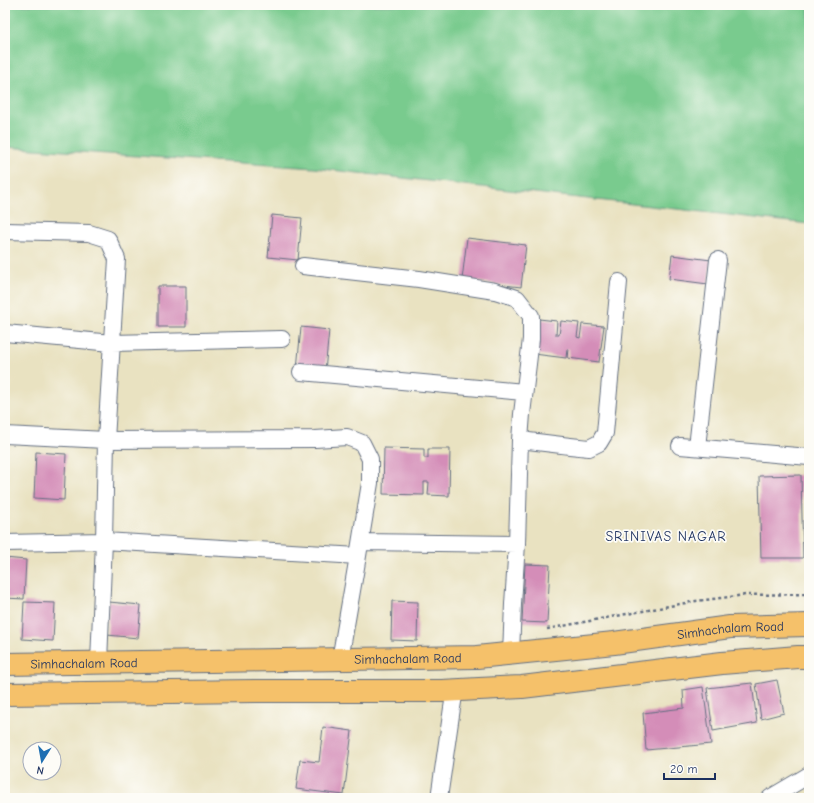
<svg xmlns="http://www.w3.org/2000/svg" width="814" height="803" font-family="'Comic Neue',sans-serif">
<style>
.green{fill:#79cb8e;stroke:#4a7d76}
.building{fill:#d48db8}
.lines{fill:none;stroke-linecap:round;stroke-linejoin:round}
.street-casing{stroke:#636e81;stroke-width:18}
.primary-casing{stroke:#636e81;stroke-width:24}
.path{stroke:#636e81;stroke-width:2.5;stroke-dasharray:3 3;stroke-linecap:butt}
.street{stroke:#fff;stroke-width:16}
.primary{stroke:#f5c16b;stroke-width:22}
.labels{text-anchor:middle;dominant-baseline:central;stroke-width:3.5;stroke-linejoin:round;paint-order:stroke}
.street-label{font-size:13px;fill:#1b2f5e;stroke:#fdfcf7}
.neighbourhood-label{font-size:14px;letter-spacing:1px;fill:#1b2f5e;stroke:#fdfcf7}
</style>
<rect width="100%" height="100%" fill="#fdfcf7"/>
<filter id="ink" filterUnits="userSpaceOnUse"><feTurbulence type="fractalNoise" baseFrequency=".025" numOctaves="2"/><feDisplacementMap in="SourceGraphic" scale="8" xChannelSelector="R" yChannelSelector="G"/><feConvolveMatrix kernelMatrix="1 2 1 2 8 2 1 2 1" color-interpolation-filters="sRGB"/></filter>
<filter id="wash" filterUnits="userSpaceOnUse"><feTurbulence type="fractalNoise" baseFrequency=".012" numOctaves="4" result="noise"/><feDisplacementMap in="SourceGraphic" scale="16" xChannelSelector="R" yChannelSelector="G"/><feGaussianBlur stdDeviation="0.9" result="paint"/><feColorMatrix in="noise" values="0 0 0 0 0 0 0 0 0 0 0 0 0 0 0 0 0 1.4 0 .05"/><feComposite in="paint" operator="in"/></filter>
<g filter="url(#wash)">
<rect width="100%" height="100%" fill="#e9e2c1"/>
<path class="green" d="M5 5H809V224L314 168 5 147Z"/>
<g id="blocks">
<path class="building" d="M272 215 302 218 298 260 268 257Z
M467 238 526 245 521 287 462 280Z
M672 255 711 260 708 284 669 279Z
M158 286H186V327H158Z
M539 319 557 321 556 335H559L561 321 579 323 577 337 580 338 582 324 604 326 599 362 568 358 569 349H567L566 358 534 354Z
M301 327 329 330 325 371 297 369Z
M384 448 424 449V458H428V449H450L449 496 428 495 429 482H424V495L383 494Z
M36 452 66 454 64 500 34 498Z
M801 475 803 558H761L759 476Z
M5 558 26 560 24 599 5 598Z
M525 564 550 565 547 623 522 622Z
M392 601 418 602 417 641 391 640Z
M24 602 55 603 53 641 22 639Z
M109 602 141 605 138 638 107 635Z
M777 680 784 713 761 719 756 684Z
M752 683 757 723 713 731 707 688Z
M703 687 711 744 646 750 643 713 684 708 683 690Z
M323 727 352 731 344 795 296 789 300 760 319 762Z"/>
</g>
</g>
<g filter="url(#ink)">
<use href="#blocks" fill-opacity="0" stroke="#636e81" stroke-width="1"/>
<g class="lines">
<g class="street-casing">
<path id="street" d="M5 231 89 233 108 239 117 259 106 440 315 439 347 437 362 443 370 459V483L358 556 340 660
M303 266 419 279 495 291 517 298 531 316V339L522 414 520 440 517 544 513 604 511 654
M5 333 112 343 282 339
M301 372 524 392
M5 435 106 440 104 541 358 556
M520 440 570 446 589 448 599 443 605 433 619 282
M680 446 809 457
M697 447 718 260
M361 542 517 544
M5 543 104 541 99 662
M439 798 452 708 455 690
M770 798 809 775"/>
</g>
<g class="primary-casing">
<g id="primary">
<path id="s1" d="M5 664 477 657 614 643 730 627 809 625"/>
<path d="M5 694 255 691H442L479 689 522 687 722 663 798 657H809"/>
</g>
</g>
<path class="path" d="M547 629 696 601 746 595 809 594"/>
<use href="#street" class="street"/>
<use href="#primary" class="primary"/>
</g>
</g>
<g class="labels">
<g class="street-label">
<text stroke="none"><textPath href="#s1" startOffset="727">Simhachalam Road</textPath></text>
<text stroke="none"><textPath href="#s1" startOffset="403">Simhachalam Road</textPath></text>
<text stroke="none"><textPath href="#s1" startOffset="79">Simhachalam Road</textPath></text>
</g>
<g class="neighbourhood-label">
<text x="666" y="536">SRINIVAS NAGAR</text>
</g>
</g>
<rect width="814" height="803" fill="none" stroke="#fdfcf7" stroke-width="20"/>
<g transform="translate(42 761) rotate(191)"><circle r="19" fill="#fdfcf7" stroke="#a3aaba"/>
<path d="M0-3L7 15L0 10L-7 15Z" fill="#1f6fb2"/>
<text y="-6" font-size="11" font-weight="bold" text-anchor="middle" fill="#1b2f5e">N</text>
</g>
<path d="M664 773v6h51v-6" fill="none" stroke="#1b2f5e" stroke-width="2"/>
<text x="670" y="773" font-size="12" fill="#1b2f5e" stroke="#fdfcf7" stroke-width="3" paint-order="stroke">20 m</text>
</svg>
